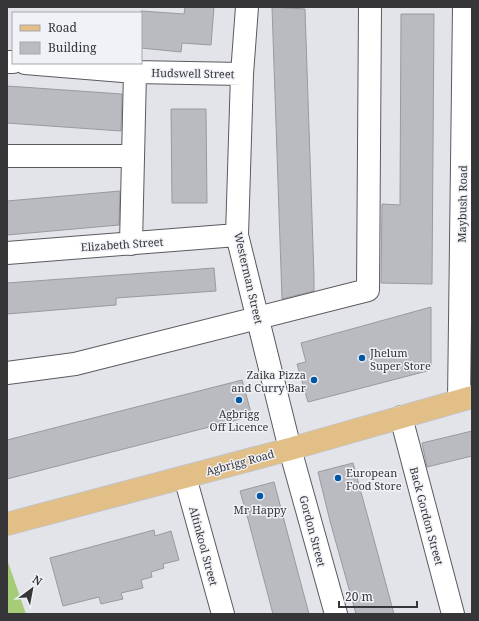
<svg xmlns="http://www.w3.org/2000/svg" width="479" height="621" font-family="'Noto Serif',serif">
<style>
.green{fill:#a6cc77}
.building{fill:#b9bbc0;stroke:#999a9f}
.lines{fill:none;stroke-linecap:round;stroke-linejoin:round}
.minor-casing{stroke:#5a5b60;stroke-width:24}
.major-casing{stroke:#c3c3c3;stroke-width:24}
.minor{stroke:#fff;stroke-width:22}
.major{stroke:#e3bf88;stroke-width:22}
.poi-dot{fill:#0057a4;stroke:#f0f2f7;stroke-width:1.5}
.labels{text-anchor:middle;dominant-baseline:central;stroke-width:3;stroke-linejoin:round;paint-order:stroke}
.street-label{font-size:11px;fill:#363638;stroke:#f0f2f7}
.poi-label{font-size:11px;fill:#363638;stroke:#f0f2f7;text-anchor:start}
</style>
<rect width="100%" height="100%" fill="#e3e4ea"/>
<path class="green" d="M7 562H8L26 614H7Z"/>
<path class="building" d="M185 7H214L211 45 182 43 181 52 141 48V11L184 14Z
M272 7 305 9 314 277V291L282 299Z
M401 14H434L432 284 381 283 382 204 400 205Z
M7 86 122 94 121 131 7 123Z
M171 109H206L207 203H172Z
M120 191 119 225 7 235V201Z
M214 268 216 291 116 298V305L7 314V283Z
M431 307V370L308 402 297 364 306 362 301 343Z
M242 380 252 416 7 479V440Z
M472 431V456L427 467 422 443Z
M353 463 370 525 394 614H356L330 521 318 472Z
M274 482 301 584 309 614H273L248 519 240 491Z
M154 530 155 536 171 531 179 560 163 564 164 568 151 572 152 577 141 580 143 588 121 593 123 599 101 604 99 597 63 606 50 558Z"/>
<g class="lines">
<g class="minor-casing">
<path id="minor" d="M247 7 242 74 237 235 290 449 336 614
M7 62H13
M25 63 135 72 242 74
M7 156H133
M131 244 135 72
M7 253 237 235
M7 373 75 364 368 290 370 7
M459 400 464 7
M401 417 453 614
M185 477 223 614"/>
</g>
<g class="major-casing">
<path id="major" d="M7 524 290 449 472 397"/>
</g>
<use href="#minor" class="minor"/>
<use href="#major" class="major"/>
</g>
<g class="poi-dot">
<circle cx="362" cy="358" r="4"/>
<circle cx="314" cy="380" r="4"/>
<circle cx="239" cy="400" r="4"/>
<circle cx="338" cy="478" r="4"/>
<circle cx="260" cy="496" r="4"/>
</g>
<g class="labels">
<g class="street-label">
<text transform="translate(193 73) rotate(1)">Hudswell Street</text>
<text transform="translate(462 204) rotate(-89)">Maybush Road</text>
<text transform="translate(122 244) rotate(-4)">Elizabeth Street</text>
<text transform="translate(249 278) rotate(77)">Westerman Street</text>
<text transform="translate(240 462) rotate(-15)">Agbrigg Road</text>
<text transform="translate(427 516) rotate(75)">Back Gordon Street</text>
<text transform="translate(313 531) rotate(75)">Gordon Street</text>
<text transform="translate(204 546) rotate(75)">Altinkool Street</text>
</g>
<g class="poi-label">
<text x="370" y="352">Jhelum<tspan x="370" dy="13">Super Store</tspan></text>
<text x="306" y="374" text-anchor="end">Zaika Pizza<tspan x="306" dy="13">and Curry Bar</tspan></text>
<text x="239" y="413" text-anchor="middle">Agbrigg<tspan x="239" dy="13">Off Licence</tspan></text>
<text x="346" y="472">European<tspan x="346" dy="13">Food Store</tspan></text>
<text x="260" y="509" text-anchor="middle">Mr Happy</text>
</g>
</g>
<rect width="479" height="621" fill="none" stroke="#363638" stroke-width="16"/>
<rect x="12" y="12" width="130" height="52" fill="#f0f2f7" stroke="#a6a7ab"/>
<rect x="20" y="25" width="20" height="6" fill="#e3bf88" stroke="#a6a7ab"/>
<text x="48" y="32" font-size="12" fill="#363638">Road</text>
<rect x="20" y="42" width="20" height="12" fill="#b9bbc0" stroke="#a6a7ab"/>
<text x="48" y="52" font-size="12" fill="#363638">Building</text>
<g transform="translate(32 589) rotate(32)" stroke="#f0f2f7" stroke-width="3" paint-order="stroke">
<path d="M0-3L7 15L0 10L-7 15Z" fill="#363638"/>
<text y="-6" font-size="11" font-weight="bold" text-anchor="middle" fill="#363638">N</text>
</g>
<path d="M339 601v6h78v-6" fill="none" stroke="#363638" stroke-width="2"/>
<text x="345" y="601" font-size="12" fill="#363638" stroke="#f0f2f7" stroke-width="3" paint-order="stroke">20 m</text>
</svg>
